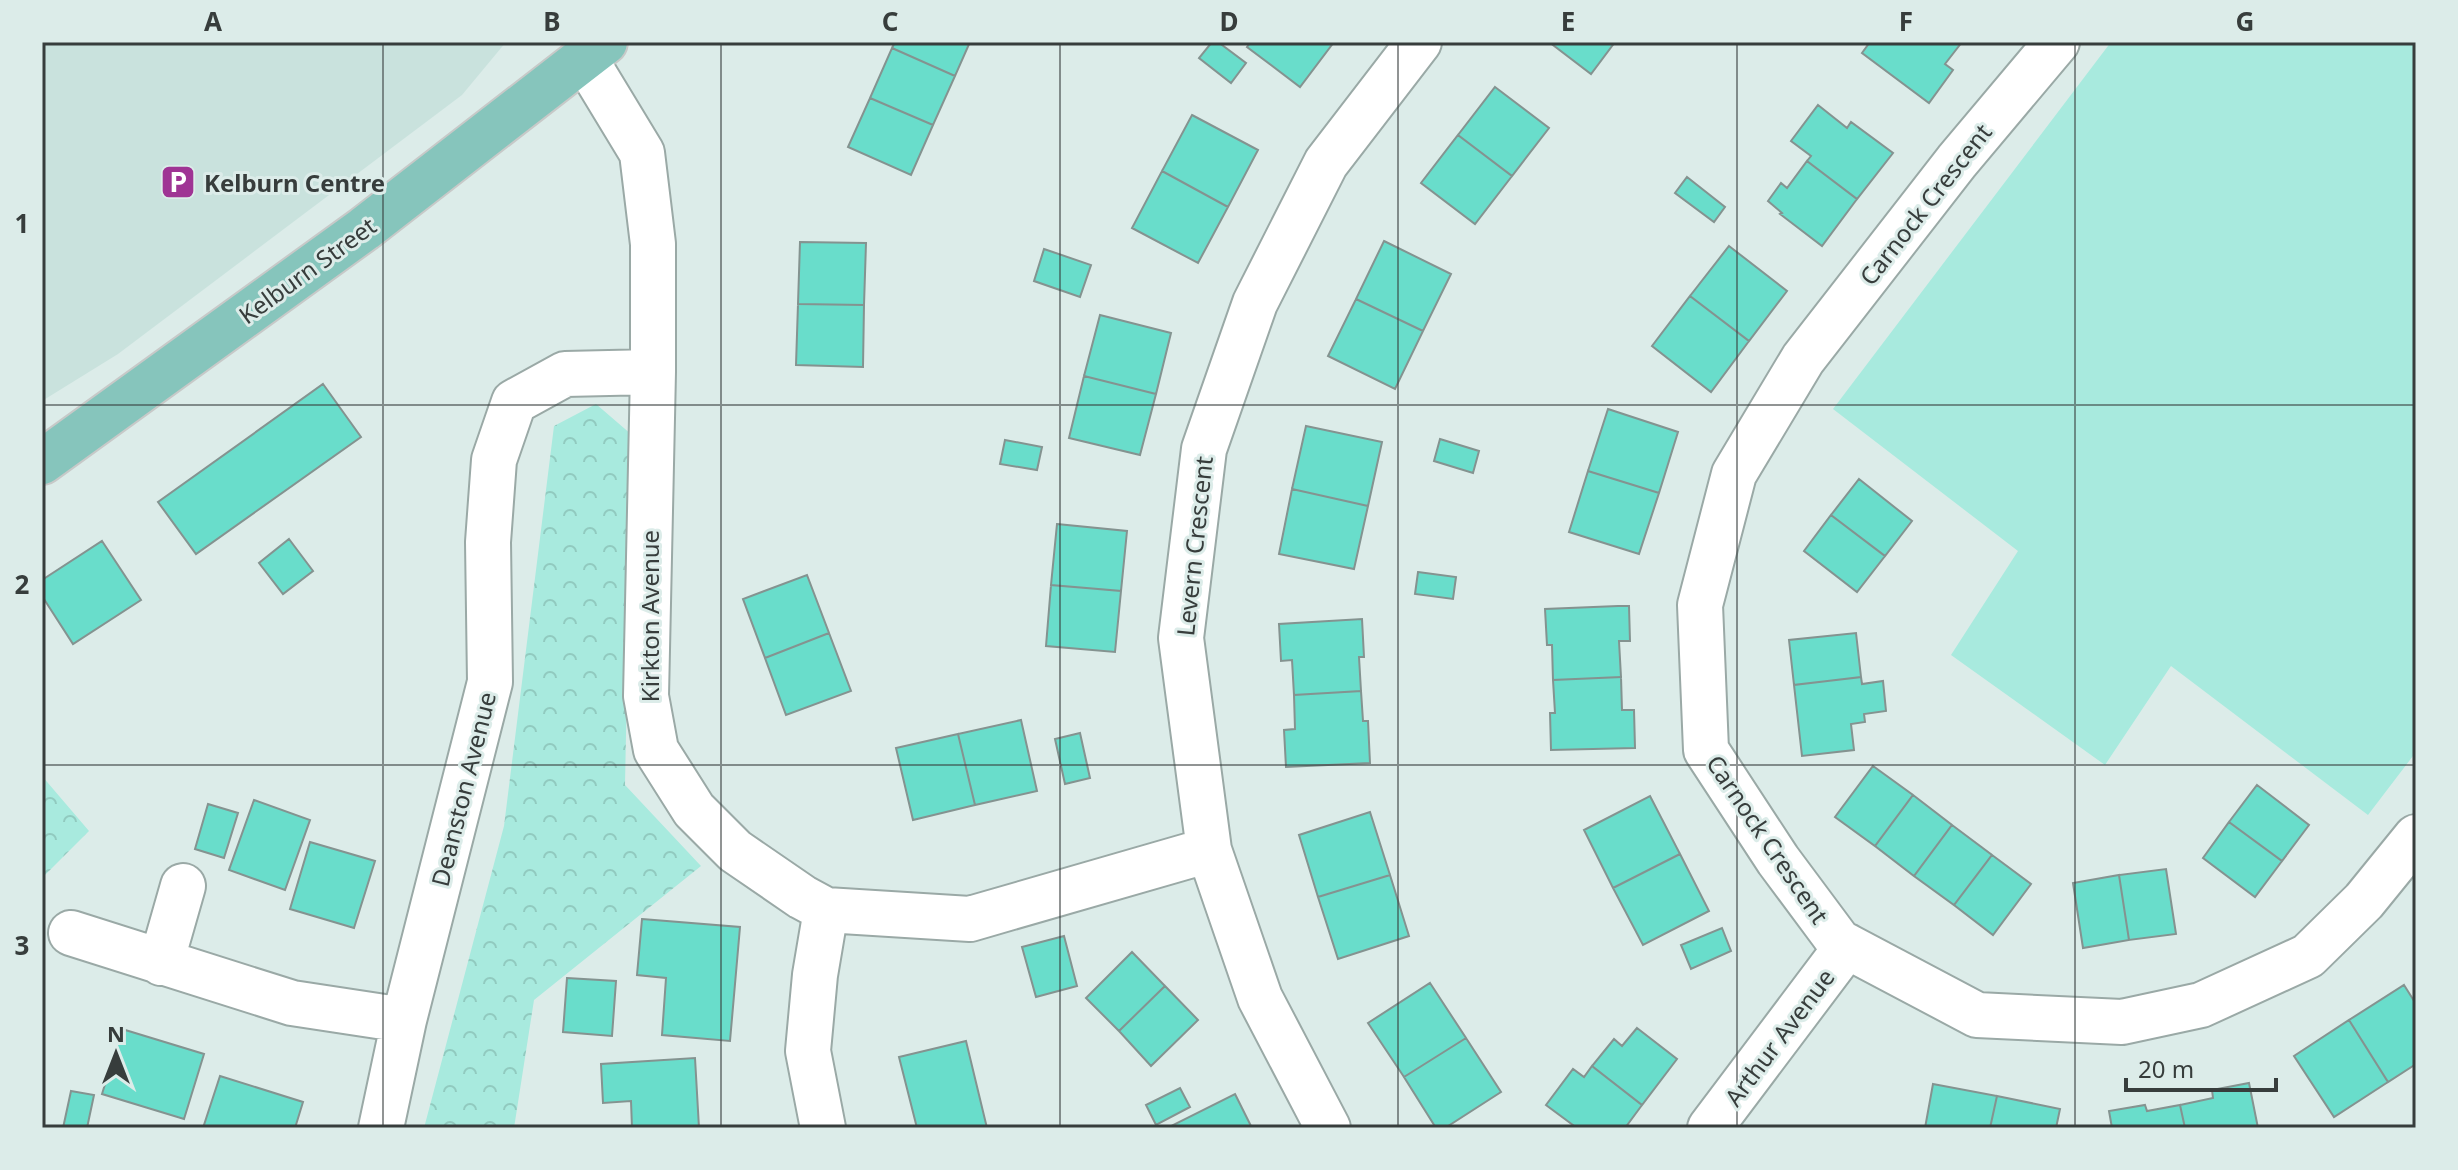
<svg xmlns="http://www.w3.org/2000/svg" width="2458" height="1170" font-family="'Noto Sans',sans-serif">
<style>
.built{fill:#c9e2dd}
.forest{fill:url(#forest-crowns)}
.park{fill:#a8eade}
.building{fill:#69ddcb;stroke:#849390;stroke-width:2}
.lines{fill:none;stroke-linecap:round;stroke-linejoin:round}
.minor-casing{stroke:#9aa9a6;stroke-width:48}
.major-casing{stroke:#c7c9c8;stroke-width:48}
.minor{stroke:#fff;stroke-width:44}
.major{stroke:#86c5bc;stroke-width:44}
.grid{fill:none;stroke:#373d3c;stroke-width:2;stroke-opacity:0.55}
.labels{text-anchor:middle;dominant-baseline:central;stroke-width:6;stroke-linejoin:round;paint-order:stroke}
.poi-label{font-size:24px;font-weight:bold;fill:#373d3c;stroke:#dcece9;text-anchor:start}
.street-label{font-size:24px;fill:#373d3c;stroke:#dcece9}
.neatline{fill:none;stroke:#373d3c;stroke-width:3}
.grid-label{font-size:26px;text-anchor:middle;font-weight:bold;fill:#373d3c}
</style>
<defs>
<pattern id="forest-crowns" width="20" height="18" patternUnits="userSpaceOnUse" patternTransform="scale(2)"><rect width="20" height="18" fill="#a8eade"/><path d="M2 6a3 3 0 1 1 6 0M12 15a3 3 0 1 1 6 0" fill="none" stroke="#91cabf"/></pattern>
</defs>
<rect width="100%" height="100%" fill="#dcece9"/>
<path class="built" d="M42 42H506L462 95 118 354 42 401Z"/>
<path class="forest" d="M596 404 632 435 625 785 701 866 534 1000 514 1128H424L504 826 554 426Z
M42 776 89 831 42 878Z"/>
<path class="park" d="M2111 42H2416V752L2368 815 2171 666 2105 765 1951 655 2018 551 1833 409Z"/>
<path class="building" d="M895 42H970L955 76 892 48Z
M1212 42H1218L1246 63 1231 83 1199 58Z
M1251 42H1334L1300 87 1247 47Z
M1549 42H1615L1591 74Z
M1870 42H1962L1945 64 1953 70 1929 103 1862 53Z
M892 48 955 76 933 125 870 98Z
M1495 87 1549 128 1512 176 1458 135Z
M870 98 933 125 911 175 848 147Z
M1818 105 1847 128 1851 122 1893 153 1857 199 1807 161 1811 156 1791 141Z
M1192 115 1258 150 1228 207 1162 171Z
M1458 135 1512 176 1475 224 1421 183Z
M1807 161 1857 199 1822 246 1780 214 1782 213 1768 201 1781 183 1787 188Z
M1162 171 1228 207 1198 263 1132 228Z
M1687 177 1725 207 1714 222 1675 193Z
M1384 241 1451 274 1423 331 1356 299Z
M800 242 866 243 864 305 798 304Z
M1729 246 1787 291 1749 341 1690 296Z
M1044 249 1091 265 1080 297 1034 281Z
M1690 296 1749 341 1711 392 1652 346Z
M1356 299 1423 331 1395 389 1328 356Z
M798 304 864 305 863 367 796 365Z
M1100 315 1171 333 1156 394 1084 376Z
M1084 376 1156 394 1140 455 1069 438Z
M323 384 361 437 196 554 158 502Z
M1608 409 1678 432 1659 493 1588 471Z
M1306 426 1382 442 1368 506 1292 489Z
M1440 439 1479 451 1473 473 1434 461Z
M1005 440 1042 447 1037 470 1000 464Z
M1588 471 1659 493 1639 554 1569 532Z
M1859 479 1912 521 1885 556 1831 515Z
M1292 489 1368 506 1354 569 1279 554Z
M1831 515 1885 556 1857 592 1804 551Z
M1057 524 1127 531 1121 591 1051 585Z
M289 539 313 571 283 594 259 563Z
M102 541 141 600 73 644 42 596V580Z
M1418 572 1456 577 1453 599 1415 594Z
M807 575 829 633 765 658 743 599Z
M1051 585 1121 591 1115 652 1046 646Z
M1618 606H1629L1630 641H1619L1621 677 1553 680 1552 645H1547L1545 609Z
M1362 619 1364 657H1359L1361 691 1294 695 1292 660 1281 661 1279 624Z
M829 633 851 691 786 715 765 658Z
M1856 633 1861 677 1794 685 1789 640Z
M1621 677 1622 710H1634L1635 748 1551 750 1550 713H1555L1553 680Z
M1861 677 1862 684 1883 681 1886 711 1864 714 1865 722 1851 724 1854 750 1802 756 1794 685Z
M1361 691 1363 721H1368L1370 763 1286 767 1284 730 1295 729 1294 695Z
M1021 720 1037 791 975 805 958 734Z
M1080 733 1090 778 1065 784 1055 739Z
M958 734 975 805 913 820 896 748Z
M1873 766 1913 795 1875 846 1835 817Z
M2257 785 2309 825 2282 861 2229 822Z
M1913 795 1952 825 1914 876 1875 846Z
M1650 796 1680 854 1613 888 1584 830Z
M254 800 310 820 285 890 229 870Z
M208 804 238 813 224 858 195 849Z
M1370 812 1390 875 1318 897 1299 835Z
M2229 822 2282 861 2255 897 2203 858Z
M1952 825 1992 855 1954 905 1914 876Z
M310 842 375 861 354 928 290 909Z
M1680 854 1709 911 1643 945 1613 888Z
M1992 855 2031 884 1993 935 1954 905Z
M2166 869 2176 934 2129 940 2119 875Z
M1390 875 1409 936 1338 959 1318 897Z
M2119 875 2129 940 2083 948 2073 883Z
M642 919 740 927 730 1041 662 1035 666 978 637 975Z
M1722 928 1731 951 1691 969 1681 945Z
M1064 936 1077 986 1036 997 1022 947Z
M1132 952 1165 986 1119 1031 1086 998Z
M567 978 616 981 612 1036 563 1032Z
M1430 983 1466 1038 1404 1077 1368 1023Z
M2404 985 2416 1004V1064L2388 1082 2349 1020Z
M1165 986 1198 1020 1151 1066 1119 1031Z
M2349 1020 2388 1082 2334 1117 2294 1056Z
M1637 1028 1677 1059 1642 1105 1592 1066 1614 1039 1622 1046Z
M122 1029 204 1054 184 1119 102 1094Z
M1466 1038 1501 1092 1445 1128H1436L1404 1077Z
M966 1041 987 1128H917L899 1057Z
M695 1058 699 1128H632L631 1101 603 1103 601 1064Z
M1592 1066 1642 1105 1625 1128H1577L1546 1105 1573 1069 1584 1077Z
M220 1076 303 1102 295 1128H203Z
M2249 1083 2258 1128H2185L2180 1105 2213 1098 2212 1090Z
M1933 1084 1997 1096 1990 1128H1925Z
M1180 1088 1190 1107 1156 1125 1146 1105Z
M71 1091 94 1095 87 1128H63Z
M1235 1094 1252 1128H1169V1127Z
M1997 1096 2060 1109 2056 1128H1990Z
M2145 1105 2147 1111 2180 1105 2185 1128H2112L2109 1111Z"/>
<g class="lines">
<g class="minor-casing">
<path id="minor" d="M2057 42 1957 161 1803 359 1734 474 1700 605 1706 750 1778 860 1839 942 1977 1015 2122 1022 2201 1005 2308 956 2364 901 2416 837
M585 59 642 153 653 244V372L646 696 656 750 694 810 735 851 802 897 826 910 970 919 1209 850
M71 933 292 1003 404 1020
M161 963 183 886
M381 1128 404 1020 490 682 488 542 494 460 514 402 565 374 653 372
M823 1128 808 1051 815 975 826 910
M1328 1128 1260 998 1209 850 1181 638 1204 449 1255 303 1326 163 1419 42
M1710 1128 1847 946"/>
</g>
<g class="major-casing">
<path id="major" d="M42 462 364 229 605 42"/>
</g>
<use href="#minor" class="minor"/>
<use href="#major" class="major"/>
</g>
<path class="grid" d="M383 42V1128M721 42V1128M1060 42V1128M1398 42V1128M1737 42V1128M2075 42V1128M42 405H2416M42 765H2416"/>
<defs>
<g id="parking-square" transform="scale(1.8)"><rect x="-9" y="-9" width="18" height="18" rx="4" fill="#9f3494" stroke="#dcece9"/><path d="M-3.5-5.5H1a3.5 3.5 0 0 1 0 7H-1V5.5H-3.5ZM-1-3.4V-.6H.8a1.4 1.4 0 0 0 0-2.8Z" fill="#fff"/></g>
</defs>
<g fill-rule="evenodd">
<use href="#parking-square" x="178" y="182"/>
</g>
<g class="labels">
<g class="poi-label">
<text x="204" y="182">Kelburn Centre</text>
</g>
<g class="street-label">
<text transform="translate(1925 204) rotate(-52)">Carnock Crescent</text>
<text transform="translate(307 270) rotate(-36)">Kelburn Street</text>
<text transform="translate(1194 546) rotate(-84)">Levern Crescent</text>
<text transform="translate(649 616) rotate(-90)">Kirkton Avenue</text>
<text transform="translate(463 789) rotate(-76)">Deanston Avenue</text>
<text transform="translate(1768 839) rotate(56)">Carnock Crescent</text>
<text transform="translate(1779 1037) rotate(-53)">Arthur Avenue</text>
</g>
</g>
<rect width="2458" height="1170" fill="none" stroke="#dcece9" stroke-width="88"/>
<g transform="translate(116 1054)" stroke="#dcece9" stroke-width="6" paint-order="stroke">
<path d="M0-6L14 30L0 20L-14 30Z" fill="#373d3c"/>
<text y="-12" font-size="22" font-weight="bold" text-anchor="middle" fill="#373d3c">N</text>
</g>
<path d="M2126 1078v12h150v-12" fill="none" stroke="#373d3c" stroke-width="4"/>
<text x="2138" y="1078" font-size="24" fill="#373d3c" stroke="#dcece9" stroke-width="6" paint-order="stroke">20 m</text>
<rect x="44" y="44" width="2370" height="1082" class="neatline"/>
<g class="grid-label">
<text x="213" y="31">A</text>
<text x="552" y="31">B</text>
<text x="890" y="31">C</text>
<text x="1229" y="31">D</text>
<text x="1568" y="31">E</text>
<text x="1906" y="31">F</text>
<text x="2245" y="31">G</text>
<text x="22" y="233">1</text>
<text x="22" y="594">2</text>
<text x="22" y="955">3</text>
</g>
</svg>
